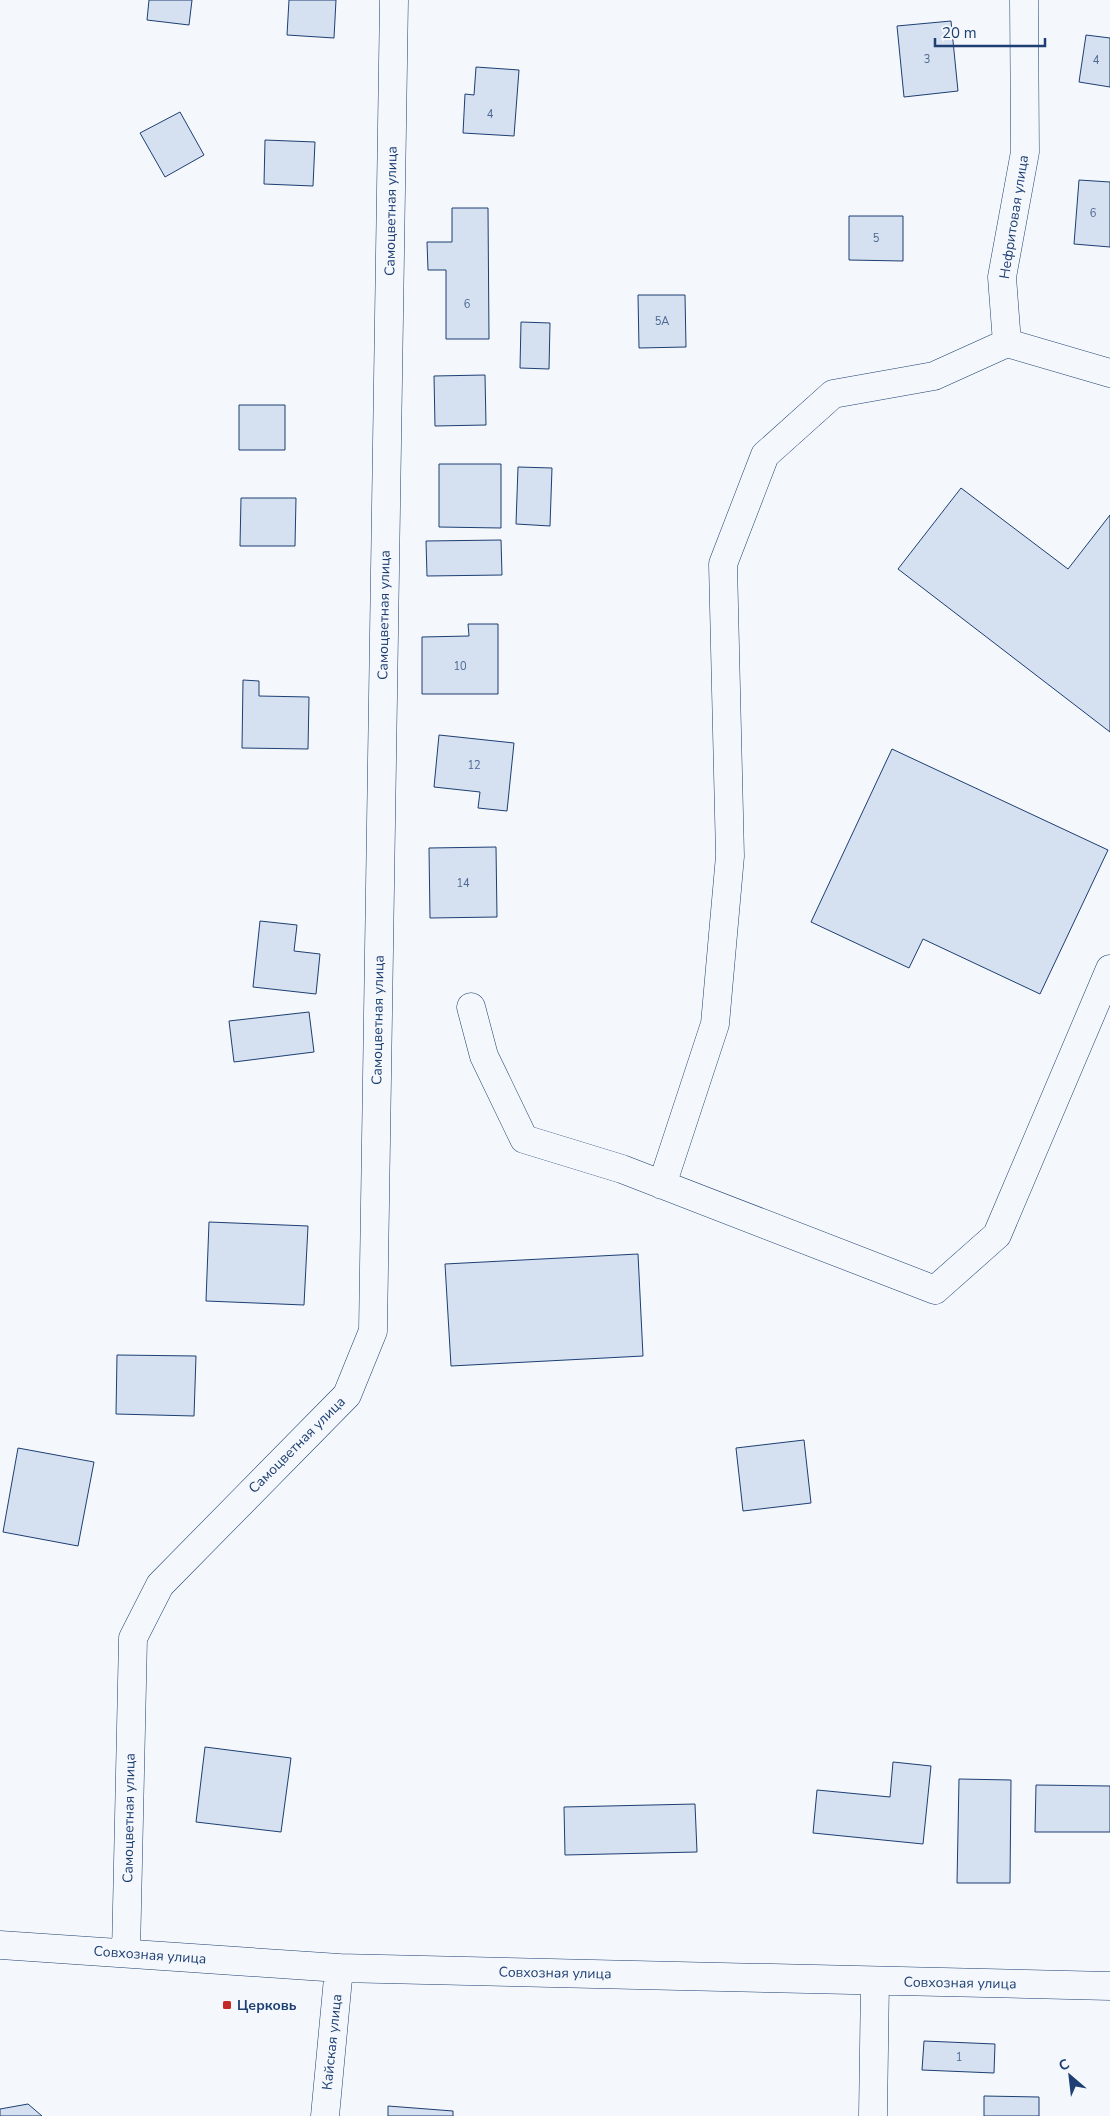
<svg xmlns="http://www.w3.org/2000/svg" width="1110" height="2116" font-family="'Nunito Sans',sans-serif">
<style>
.building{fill:#d5e0f0;stroke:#1d3f73}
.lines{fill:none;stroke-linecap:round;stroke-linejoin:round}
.minor-casing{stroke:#1d3f73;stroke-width:29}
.minor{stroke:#f4f7fb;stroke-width:28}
.poi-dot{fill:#c62828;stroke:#f4f7fb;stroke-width:2}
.labels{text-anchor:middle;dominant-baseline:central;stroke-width:4;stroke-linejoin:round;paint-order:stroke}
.number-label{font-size:11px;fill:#4b6792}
.street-label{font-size:14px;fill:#1d3f73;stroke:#f4f7fb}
.poi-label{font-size:14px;font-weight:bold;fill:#1d3f73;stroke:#f4f7fb;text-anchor:start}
</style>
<rect width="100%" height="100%" fill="#f4f7fb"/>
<path class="building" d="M149 0H192L189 25 147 20Z
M289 0H336L334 38 287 35Z
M951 21 958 91 904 97 897 26Z
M1086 35 1110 38V87L1079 82Z
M476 67 519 70 514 136 463 133 465 94 474 95Z
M180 112 204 155 165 177 140 133Z
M265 140 315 142 313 186 264 184Z
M1079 180 1110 182V247L1074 244Z
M452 208H488L489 339H446V270H428L427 242H452Z
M849 216H903V261L849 260Z
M638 295H685L686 347 639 348Z
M521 322 550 323 549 369 520 368Z
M485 375 486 425 435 426 434 376Z
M239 405H285V450H239Z
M439 464H501V528L439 527Z
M518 467 552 468 550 526 516 524Z
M961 488 1068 569 1110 515V732L898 569Z
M241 498H296L295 546H240Z
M501 540 502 575 427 576 426 541Z
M468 624H498V694H422V637L469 636Z
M243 680 259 681V696L309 697 308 749 242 748Z
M439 735 514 743 507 811 478 808 480 792 434 787Z
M892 749 1108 850 1040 994 923 939 909 968 811 922Z
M496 847 497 917 430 918 429 848Z
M260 921 297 925 294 951 320 954 316 994 253 987Z
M309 1012 314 1052 234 1062 229 1021Z
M209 1222 308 1226 304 1305 206 1301Z
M638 1254 643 1356 451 1366 445 1264Z
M117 1355 196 1356 194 1416 116 1414Z
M804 1440 811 1503 743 1511 736 1448Z
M18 1448 94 1462 78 1546 3 1532Z
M205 1747 291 1758 281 1832 196 1822Z
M893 1762 931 1766 923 1844 813 1833 817 1790 890 1797Z
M959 1779 1011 1780 1010 1883H957Z
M1036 1785 1110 1786V1832H1035Z
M695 1804 697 1852 565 1855 564 1807Z
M924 2041 995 2044 994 2073 922 2070Z
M984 2096 1039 2097V2116H984Z
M28 2104 42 2116H0V2109Z
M388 2106 453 2111V2116H388Z"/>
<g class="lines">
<g class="minor-casing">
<path id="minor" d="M1007 343 1002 277 1025 152 1024 0
M1007 343 1110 373
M471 1007 484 1056 524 1139 622 1169 935 1290 997 1235 1110 969
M662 1185 715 1024 730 856 723 564 765 455 833 394 934 376 1007 343
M0 1945 339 1968 1110 1986
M126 1953 133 1638 160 1585 347 1395 373 1331 394 0
M325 2116 339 1968
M873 2116 875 1981"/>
</g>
<use href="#minor" class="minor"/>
</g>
<rect class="poi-dot" x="222" y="2000" width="10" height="10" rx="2.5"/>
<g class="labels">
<g class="number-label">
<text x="927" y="59">3</text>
<text x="1096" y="60">4</text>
<text x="490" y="114">4</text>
<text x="1093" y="213">6</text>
<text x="876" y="238">5</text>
<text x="467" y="304">6</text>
<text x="662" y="321">5А</text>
<text x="460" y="666">10</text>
<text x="474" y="765">12</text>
<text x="463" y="883">14</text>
<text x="959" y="2057">1</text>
</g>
<g class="street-label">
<text transform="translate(391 211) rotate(-89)">Самоцветная улица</text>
<text transform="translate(1014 217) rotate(-81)">Нефритовая улица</text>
<text transform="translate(384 615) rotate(-89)">Самоцветная улица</text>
<text transform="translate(378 1020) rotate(-89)">Самоцветная улица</text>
<text transform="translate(297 1445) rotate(-45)">Самоцветная улица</text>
<text transform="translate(129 1818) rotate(-89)">Самоцветная улица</text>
<text transform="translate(150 1955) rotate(4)">Совхозная улица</text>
<text transform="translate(555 1973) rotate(1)">Совхозная улица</text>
<text transform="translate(960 1983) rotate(1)">Совхозная улица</text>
<text transform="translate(332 2042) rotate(-84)">Кайская улица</text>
</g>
<g class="poi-label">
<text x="237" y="2005">Церковь</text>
</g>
</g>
<g transform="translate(1070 2076) rotate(332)" stroke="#f4f7fb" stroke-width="4" paint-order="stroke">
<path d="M0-4L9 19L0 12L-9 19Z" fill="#1d3f73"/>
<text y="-8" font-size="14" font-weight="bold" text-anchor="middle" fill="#1d3f73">С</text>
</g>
<path d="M935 38v8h110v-8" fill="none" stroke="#1d3f73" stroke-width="2.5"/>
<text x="942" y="38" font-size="15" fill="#1d3f73" stroke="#f4f7fb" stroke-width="4" paint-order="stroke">20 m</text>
</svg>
